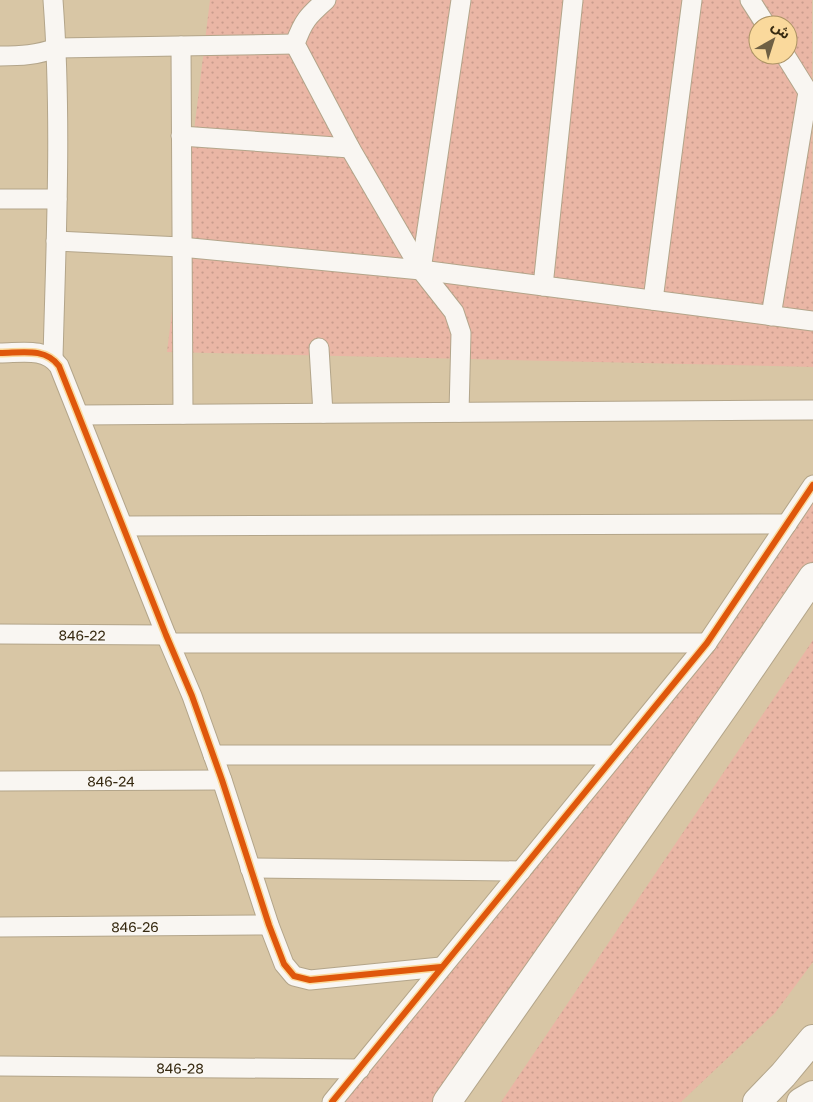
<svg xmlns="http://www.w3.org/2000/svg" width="813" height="1102" font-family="'Golos Text','Noto Sans Arabic',sans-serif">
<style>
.grass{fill:url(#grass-dots);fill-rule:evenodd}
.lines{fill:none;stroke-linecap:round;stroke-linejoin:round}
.minor-casing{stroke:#b3a58a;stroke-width:21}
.highway-casing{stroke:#b3a58a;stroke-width:30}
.minor{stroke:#f9f6f2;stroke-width:19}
.highway{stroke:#f9f6f2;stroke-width:28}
.cycleway-casing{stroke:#fad99c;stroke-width:9}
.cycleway{stroke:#df570c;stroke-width:6}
.labels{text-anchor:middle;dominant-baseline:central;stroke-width:5;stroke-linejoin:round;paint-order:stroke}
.street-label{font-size:14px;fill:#362910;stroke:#fad99c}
</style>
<defs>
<pattern id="grass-dots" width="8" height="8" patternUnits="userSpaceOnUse" patternTransform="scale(1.25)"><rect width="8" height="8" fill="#eab6a5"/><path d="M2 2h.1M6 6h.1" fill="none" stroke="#c99c8d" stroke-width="1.8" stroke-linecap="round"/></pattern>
</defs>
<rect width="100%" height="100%" fill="#d8c6a5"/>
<path class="grass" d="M210 0H812L813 367 167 352ZM758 25H788V55H758Z
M813 497V565L449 1102H345Z
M813 640V962L775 1013 681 1102H501Z"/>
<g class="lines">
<g class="minor-casing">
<g id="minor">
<path d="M326 0C308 16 303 21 295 44L350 148 421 270 454 312 461 333 459 412"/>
<path d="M750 0 766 25"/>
<path d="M181 46 183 414"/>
<path d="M785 55 808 92 813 104"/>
<path d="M0 56C22 56 36 55 57 48L295 44"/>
<path d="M181 136 350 148"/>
<path d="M0 199H57"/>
<path d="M56 241 181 247 421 270 813 321"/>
<path d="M421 270 461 0"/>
<path d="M543 286 573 0"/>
<path d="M653 300 692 0"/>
<path d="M771 316 808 92"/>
<path d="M319 348 323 413"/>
<path d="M0 353C21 353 45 347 59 366L166 635 192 696 222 780 269 925 284 964 294 976 310 980 441 967"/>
<path d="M53 358C56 239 62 119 53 0"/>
<path d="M80 415 813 410"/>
<path d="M124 526 787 524"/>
<path id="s1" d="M0 634 166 635"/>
<path d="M170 643H707"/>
<path d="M213 755H615"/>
<path id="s2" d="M0 781 222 780"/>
<path d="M250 868 521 871"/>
<path id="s3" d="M0 927 269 925"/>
<path id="s4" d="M0 1066 360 1069"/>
<path d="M332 1102 707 643 813 485"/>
</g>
</g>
<g class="highway-casing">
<path id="highway" d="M447 1102 731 697 813 577
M757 1102 783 1075 813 1039
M801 1102 813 1095"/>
</g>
<use href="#minor" class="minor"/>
<use href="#highway" class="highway"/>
<g class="cycleway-casing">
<path id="cycleway" d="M0 353C21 353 45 347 59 366L166 635 192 696 222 780 269 925 284 964 294 976 310 980 441 967
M332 1102 707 643 813 485"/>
</g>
<use href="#cycleway" class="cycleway"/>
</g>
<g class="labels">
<g class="street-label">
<text stroke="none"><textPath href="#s1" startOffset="82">846-22</textPath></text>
<text stroke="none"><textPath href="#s2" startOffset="111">846-24</textPath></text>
<text stroke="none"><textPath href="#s3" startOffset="135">846-26</textPath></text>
<text stroke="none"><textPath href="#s4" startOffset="180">846-28</textPath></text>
</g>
</g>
<g transform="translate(773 40) rotate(39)"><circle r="24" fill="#fad99c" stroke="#ac9364"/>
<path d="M0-4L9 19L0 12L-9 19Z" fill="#6f6044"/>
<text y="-8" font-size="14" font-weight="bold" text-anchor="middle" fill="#362910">ش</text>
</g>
</svg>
